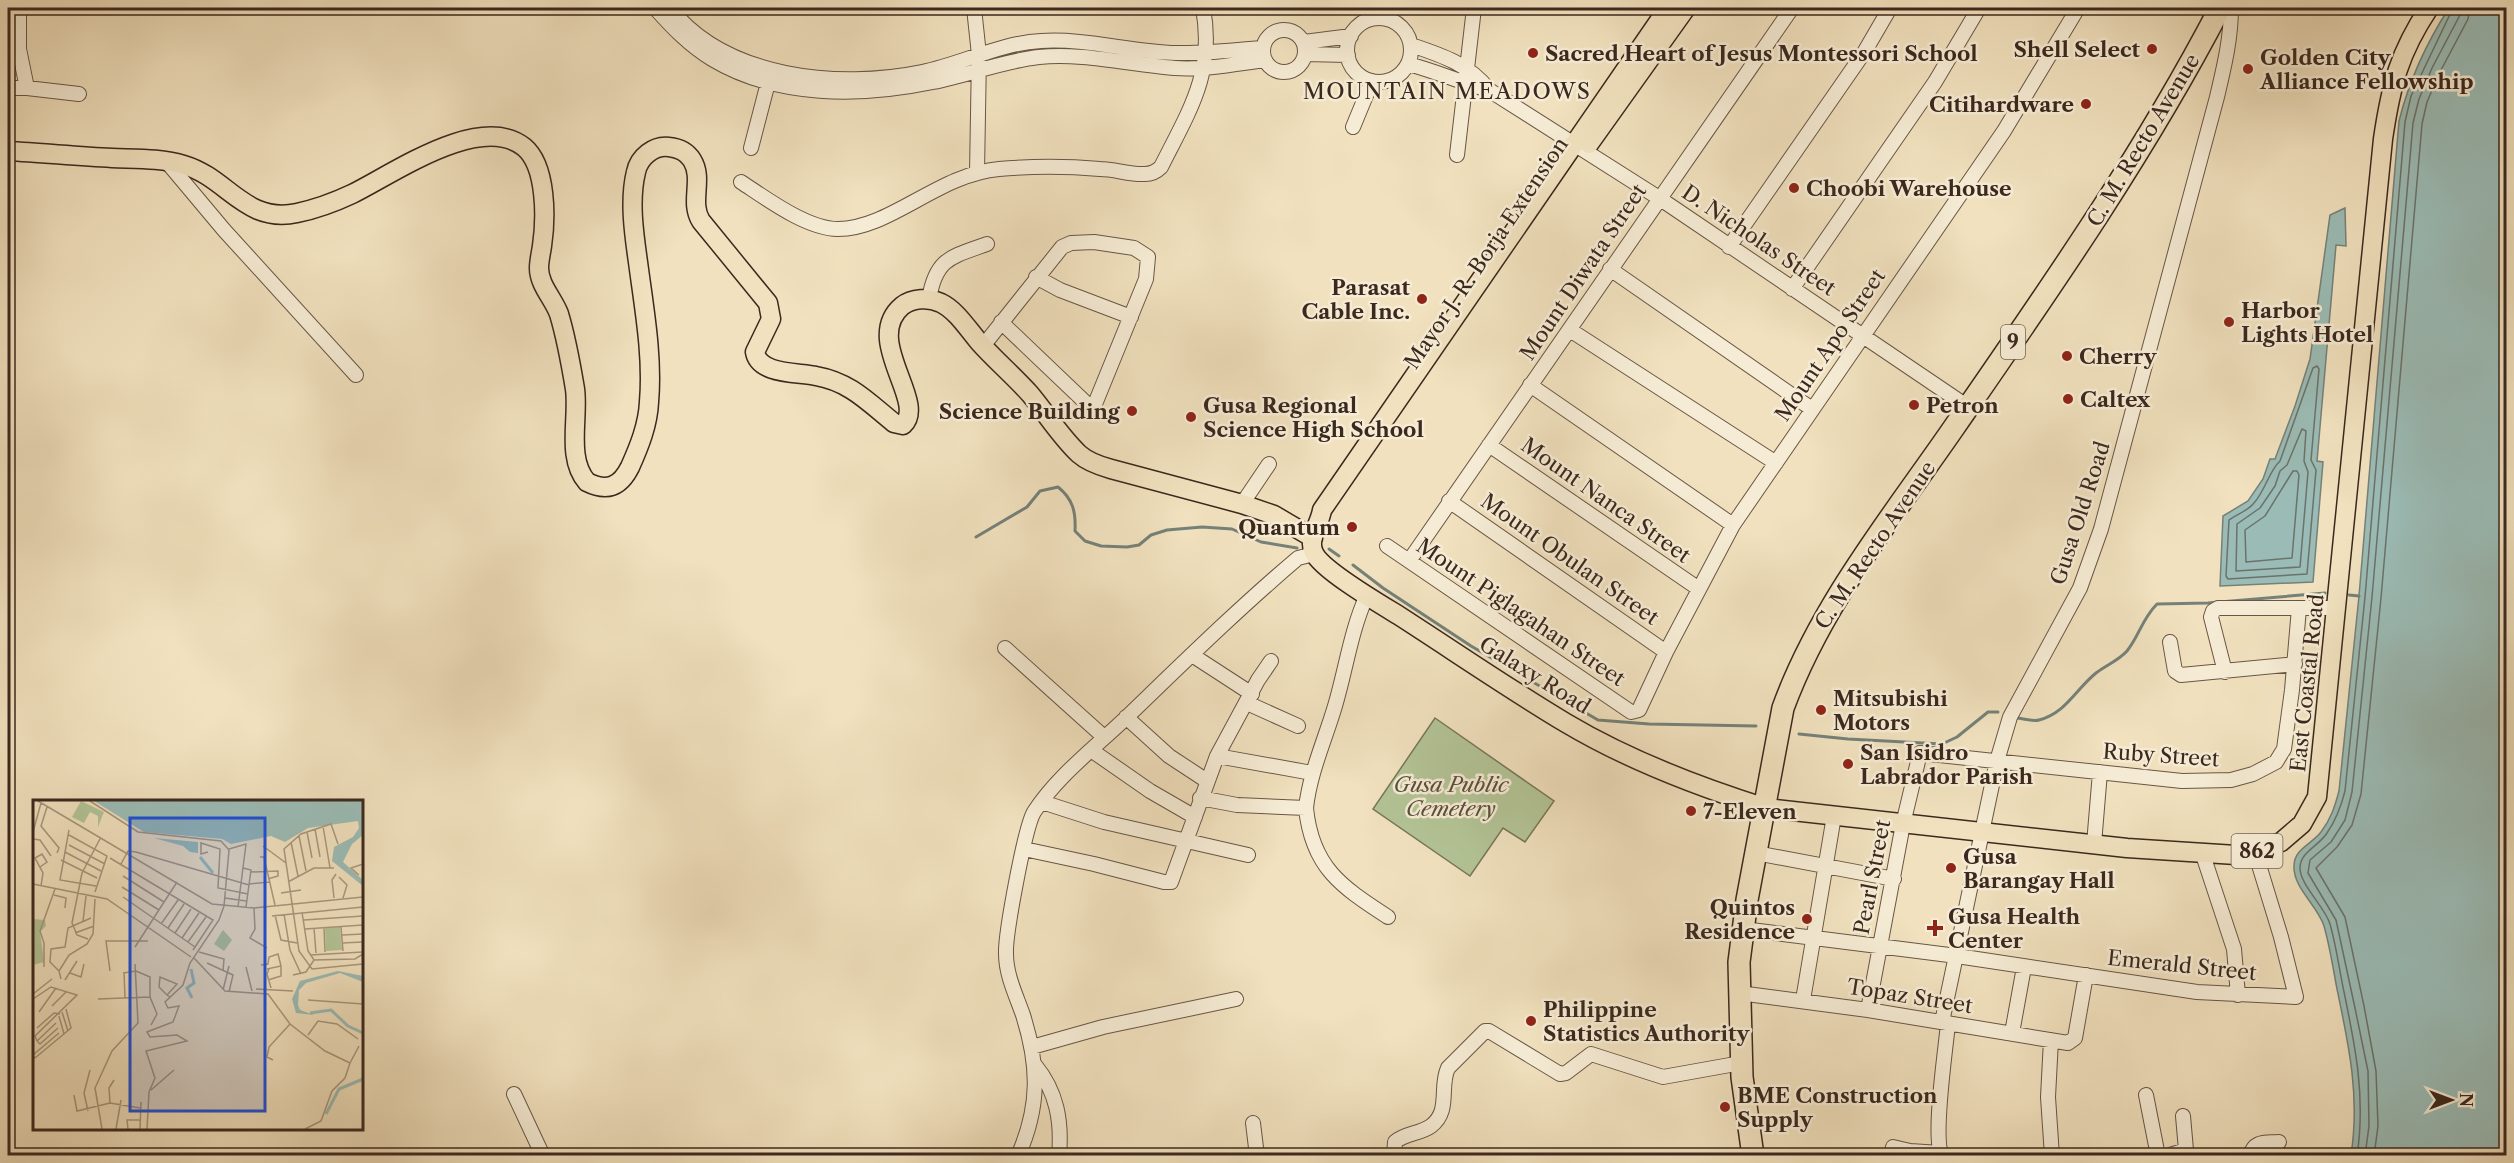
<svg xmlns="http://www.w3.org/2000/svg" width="2514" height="1163" font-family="'Libre Caslon Text',serif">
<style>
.green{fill:#b3c496;stroke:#77765a;stroke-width:1.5}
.water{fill:#9bbcb6;stroke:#758179;stroke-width:1.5}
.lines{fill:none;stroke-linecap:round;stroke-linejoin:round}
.shore{stroke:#6b726a;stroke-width:1.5}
.stream{stroke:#758179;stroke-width:3}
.minor-casing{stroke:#685646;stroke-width:16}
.major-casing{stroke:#3b281e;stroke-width:21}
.highway-casing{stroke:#3b281e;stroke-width:24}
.minor{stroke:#f6ecd5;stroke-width:14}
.major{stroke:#f1e1be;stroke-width:18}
.highway{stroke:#f1e1be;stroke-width:21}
.poi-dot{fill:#8f2418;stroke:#f6ecd5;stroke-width:2}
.labels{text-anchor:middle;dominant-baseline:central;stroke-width:5;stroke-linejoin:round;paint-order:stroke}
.shield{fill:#f6ecd5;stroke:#736355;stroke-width:1.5}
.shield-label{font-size:20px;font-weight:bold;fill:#3b281e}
.poi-label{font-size:21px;font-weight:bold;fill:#3b281e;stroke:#f6ecd5;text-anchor:start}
.street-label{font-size:21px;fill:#3b281e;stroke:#f6ecd5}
.park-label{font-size:21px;font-style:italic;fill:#594f3c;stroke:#f6ecd5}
.neighbourhood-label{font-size:22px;letter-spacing:1.5px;fill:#3b281e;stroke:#f6ecd5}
.inset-river{fill:none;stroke:#9bbcb6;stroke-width:3}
.inset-road{fill:none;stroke:#a8977e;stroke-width:1.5}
.view{fill:#1d4ed8;fill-opacity:0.15;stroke:#1d4ed8;stroke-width:3}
.inset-edge{fill:none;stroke:#3b281e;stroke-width:3}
</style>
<rect width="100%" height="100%" fill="#f1e1be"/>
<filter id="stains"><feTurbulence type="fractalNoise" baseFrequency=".00333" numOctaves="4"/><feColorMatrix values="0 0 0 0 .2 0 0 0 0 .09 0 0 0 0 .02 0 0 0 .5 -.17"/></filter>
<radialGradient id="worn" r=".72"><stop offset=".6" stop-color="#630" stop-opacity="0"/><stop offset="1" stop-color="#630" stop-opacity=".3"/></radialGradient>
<path class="green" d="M1435 718 1554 801 1525 842 1503 828 1470 876 1373 809Z"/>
<path class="water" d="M2449 8H2506V1155H2351C2360 1097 2349 1046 2337 989 2333 968 2330 947 2324 926 2318 906 2293 888 2294 866 2294 849 2312 844 2321 832 2331 819 2335 806 2339 791L2359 596 2399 121C2409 81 2427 42 2449 8Z
M2345 208 2346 246 2336 245 2317 461 2323 462 2313 582 2220 586 2223 516 2248 501 2263 479 2270 459H2275L2295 406 2310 359 2330 215Z"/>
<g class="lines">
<path class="shore" d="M2317 366 2319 369 2311 460 2316 470 2307 574 2228 579 2226 576 2229 520C2237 514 2248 511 2254 503 2265 491 2269 471 2280 461L2313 368Z
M2302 429 2306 431 2304 461 2308 472 2300 567 2236 571 2237 524 2260 508 2275 486 2280 471 2287 465Z
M2293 471H2297L2299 475 2292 558 2246 562 2245 530 2265 516Z
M2357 1156C2366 1096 2355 1045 2343 987 2339 967 2336 945 2330 924 2325 907 2300 885 2300 868 2300 852 2319 846 2327 833 2336 820 2341 807 2345 791L2365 597 2405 122 2411 96 2453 8
M2365 1156 2369 1126 2368 1071 2355 1008 2336 920 2308 873 2310 860 2331 842 2345 820 2352 792 2372 597 2413 123 2419 99 2432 68 2460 15 2461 8
M2374 1156 2378 1126 2376 1071 2364 1006 2345 917 2316 868 2337 847 2352 825 2361 794 2381 598 2422 124 2427 102 2440 72 2468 19 2470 8"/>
<path class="stream" d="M976 537 1027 507 1040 491 1058 487C1073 499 1076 512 1075 531L1085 541 1101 546 1127 547 1139 545 1151 535 1167 530 1202 527 1232 529 1261 542 1297 548
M1329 549 1339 556
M1353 565 1383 588 1471 646 1598 720 1649 724 1756 726
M2349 595 2359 596
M2016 718C2023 718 2032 722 2039 720 2066 713 2076 689 2096 673 2106 665 2118 661 2127 651 2139 636 2142 619 2157 604L2208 603 2325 593
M1799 734 1848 739 1942 744 1957 737 1988 712H1998"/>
<g class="minor-casing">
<path id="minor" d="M19 8V49L27 88
M655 8C672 27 690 46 712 59 777 98 861 97 933 82 968 75 1003 61 1039 57 1080 52 1133 65 1175 68 1205 70 1235 64 1265 60
M670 8C726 79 839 89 922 72 962 64 1000 43 1041 41 1086 38 1131 52 1176 53 1205 54 1234 50 1263 48
M974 8 979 55 977 172
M1347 50a32 32 0 1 1 64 0a32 32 0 1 1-64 0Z
M1263 51a21 21 0 1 1 42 0a21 21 0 1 1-42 0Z
M1304 42 1351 36
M1411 45C1441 55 1469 64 1489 90
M1305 54 1348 55
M1408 64C1436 71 1461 83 1489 90L1659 198 1968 407
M8 88H27L79 94
M1353 127 1372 81
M751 148 770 75
M1457 155 1474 8
M167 162 224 230 356 375
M741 182C767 199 807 229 838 229 890 229 939 174 999 169 1033 166 1066 166 1100 169 1115 169 1130 175 1145 174 1152 174 1156 172 1161 167 1189 111 1215 73 1203 8
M1729 247 1865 51 1890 8
M1610 269 1812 409
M1036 277 1060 290 1131 317
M1792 289 1935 82 1979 8
M929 299C936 258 951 257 987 244
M1570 330 1776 463
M983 346 1062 247 1071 243 1094 242 1134 248 1148 257 1146 279 1095 404 1092 405 1086 403 1001 322
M1530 385 1733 525
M1489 445 1699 589
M1449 501 1666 652
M1242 504 1269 464
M1387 546 1631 712 1639 710 1666 652 1733 525 2004 131 2078 8
M1409 561 1792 8
M2170 642 2175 671 2181 675 2295 664
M1005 648 1104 737
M1192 655 1252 694
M2225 672 2211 617 2213 611 2218 608H2336
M1247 703 1298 726
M1126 717 1169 756 1207 781
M1091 750 1150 791 1195 817
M1217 756 1312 773
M1200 798 1237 805 1306 808C1310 772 1325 740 1335 706 1346 669 1351 630 1367 595
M1042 802 1104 822 1248 855
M1306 808C1312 868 1342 887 1388 917
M2094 844 2100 772
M1024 849 1094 864 1164 882H1171L1217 756 1258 680 1271 661
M2202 852 2234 949 2238 995
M1756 853 1894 879
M1743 929 1957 956 2197 992 2296 997 2281 937 2255 852
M1739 993 1868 1010 2068 1043 2075 1038 2086 975
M1803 1000 1834 816
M1868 1010 1903 824 1920 753 2182 781 2231 780 2253 774 2276 762 2284 749 2292 690 2299 608
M1942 1022 1997 761 2010 717 2080 588 2101 529 2217 97C2224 67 2231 39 2231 8
M2012 1033 2024 967
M2051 1040 2048 1097 2052 1156
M1032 1047 1103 1027 1236 999
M1035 1065C1057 1092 1062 1121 1059 1156
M514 1094 543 1156
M2146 1095 2158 1156
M1253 1123 1257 1156
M1893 1147 1910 1151 1940 1153
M1018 1156C1040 1106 1039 1066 1023 1015 1016 995 1006 975 1006 954 1005 935 1025 827 1034 812 1058 775 1097 746 1129 715 1184 662 1239 608 1298 558L1314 554
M1394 1156 1395 1142C1405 1133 1420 1134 1431 1126 1451 1111 1439 1087 1448 1068L1485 1031H1489L1560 1074 1566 1073 1591 1054 1663 1077 1741 1063
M1942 1156C1932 1138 1946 1048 1948 1023
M2167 1156 2186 1150 2183 1116
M2250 1156C2254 1140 2265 1143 2279 1142"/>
</g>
<g class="major-casing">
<path id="major" d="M1668 8 1322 510C1320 524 1307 539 1314 553 1322 570 1380 604 1398 615 1454 651 1509 689 1566 723 1628 760 1696 786 1766 808L2127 848 2236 855 2255 852 2281 842 2302 824 2317 797 2383 139C2391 85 2399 53 2429 8
M1589 144 1686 8
M8 151C42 153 77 156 112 158 135 159 161 158 184 165 228 178 245 224 297 213 316 209 335 202 352 194 393 174 480 112 524 147 547 166 546 219 542 246 541 253 539 261 539 268 539 285 553 298 559 314 566 337 571 365 575 389 579 418 566 458 587 482 607 492 620 487 630 467 639 447 648 425 649 402 653 356 644 308 638 262 634 234 629 200 636 172 639 157 654 145 669 147 679 148 687 152 692 160 704 179 689 202 701 221L768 303 771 319 755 352C759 375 798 372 816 376 850 382 868 402 894 423L903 425C928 402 862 340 902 306 912 298 929 297 941 303 956 310 968 329 979 342 995 360 1014 376 1030 394 1046 413 1060 436 1079 454 1088 462 1100 466 1111 469L1242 504 1274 515 1313 538"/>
</g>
<g class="highway-casing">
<path id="highway" d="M1753 1156 1742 1077 1739 962 1747 900 1783 708C1821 604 1893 516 1955 426 2049 290 2144 154 2220 8"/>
</g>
<use href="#minor" class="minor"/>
<use href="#major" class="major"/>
<use href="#highway" class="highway"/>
</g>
<g class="poi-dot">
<circle cx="2152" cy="49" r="6"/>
<circle cx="1533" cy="53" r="6"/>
<circle cx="2248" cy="69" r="6"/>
<circle cx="2086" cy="104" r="6"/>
<circle cx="1794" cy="188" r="6"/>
<circle cx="1422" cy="299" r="6"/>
<circle cx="2229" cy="322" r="6"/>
<circle cx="2067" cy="356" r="6"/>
<circle cx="2068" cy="399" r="6"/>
<circle cx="1914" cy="405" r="6"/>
<circle cx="1132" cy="411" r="6"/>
<circle cx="1191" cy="417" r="6"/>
<circle cx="1352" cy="527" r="6"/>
<circle cx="1821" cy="710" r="6"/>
<circle cx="1848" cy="764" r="6"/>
<circle cx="1691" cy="811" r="6"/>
<circle cx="1951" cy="868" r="6"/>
<circle cx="1807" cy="919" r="6"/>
<path d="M1932 919h6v6h6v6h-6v6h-6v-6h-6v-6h6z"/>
<circle cx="1531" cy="1021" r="6"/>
<circle cx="1725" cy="1107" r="6"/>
</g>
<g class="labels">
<g class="shield">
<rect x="2001" y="325" width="24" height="34" rx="4.5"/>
<rect x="2231.5" y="834" width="51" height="34" rx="4.5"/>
</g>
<g class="shield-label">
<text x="2013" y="342">9</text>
<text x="2257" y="851">862</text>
</g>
<g class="poi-label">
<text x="2140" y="49" text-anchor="end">Shell Select</text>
<text x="1545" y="53">Sacred Heart of Jesus Montessori School</text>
<text x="2260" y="57">Golden City<tspan x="2260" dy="24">Alliance Fellowship</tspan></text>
<text x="2074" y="104" text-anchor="end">Citihardware</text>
<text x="1806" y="188">Choobi Warehouse</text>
<text x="1410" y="287" text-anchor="end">Parasat<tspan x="1410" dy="24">Cable Inc.</tspan></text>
<text x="2241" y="310">Harbor<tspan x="2241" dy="24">Lights Hotel</tspan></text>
<text x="2079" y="356">Cherry</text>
<text x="2080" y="399">Caltex</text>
<text x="1203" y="405">Gusa Regional<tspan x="1203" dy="24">Science High School</tspan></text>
<text x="1926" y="405">Petron</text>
<text x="1120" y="411" text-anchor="end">Science Building</text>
<text x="1340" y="527" text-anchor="end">Quantum</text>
<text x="1833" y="698">Mitsubishi<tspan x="1833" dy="24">Motors</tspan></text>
<text x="1860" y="752">San Isidro<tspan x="1860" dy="24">Labrador Parish</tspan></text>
<text x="1703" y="811">7-Eleven</text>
<text x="1963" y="856">Gusa<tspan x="1963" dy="24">Barangay Hall</tspan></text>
<text x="1795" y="907" text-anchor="end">Quintos<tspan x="1795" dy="24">Residence</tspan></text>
<text x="1948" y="916">Gusa Health<tspan x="1948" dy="24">Center</tspan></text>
<text x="1543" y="1009">Philippine<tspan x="1543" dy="24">Statistics Authority</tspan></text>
<text x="1737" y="1095">BME Construction<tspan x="1737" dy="24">Supply</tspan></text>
</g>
<g class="street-label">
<text transform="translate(2143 140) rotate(-59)">C. M. Recto Avenue</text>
<text transform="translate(1759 240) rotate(34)">D. Nicholas Street</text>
<text transform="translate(1486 253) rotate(-56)">Mayor J. R. Borja Extension</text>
<text transform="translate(1583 272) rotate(-56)">Mount Diwata Street</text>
<text transform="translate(1830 345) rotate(-56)">Mount Apo Street</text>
<text transform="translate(1606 500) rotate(35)">Mount Nanca Street</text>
<text transform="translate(2080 513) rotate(-72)">Gusa Old Road</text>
<text transform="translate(1875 545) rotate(-56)">C. M. Recto Avenue</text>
<text transform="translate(1570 559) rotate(35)">Mount Obulan Street</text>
<text transform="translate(1521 612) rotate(34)">Mount Piglagahan Street</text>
<text transform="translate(1535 675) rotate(32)">Galaxy Road</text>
<text transform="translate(2307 683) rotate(-84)">East Coastal Road</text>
<text transform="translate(2161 755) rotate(4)">Ruby Street</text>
<text transform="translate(1872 877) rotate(-79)">Pearl Street</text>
<text transform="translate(2182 965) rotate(6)">Emerald Street</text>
<text transform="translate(1910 996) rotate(9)">Topaz Street</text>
</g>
<g class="park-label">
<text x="1451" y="784">Gusa Public<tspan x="1451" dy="24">Cemetery</tspan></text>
</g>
<g class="neighbourhood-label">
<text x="1447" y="91">MOUNTAIN MEADOWS</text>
</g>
</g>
<g transform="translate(33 800)">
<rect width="330" height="330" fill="#f1e1be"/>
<path d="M48 1 71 12 65 27V16L57 12 51 23 39 17ZM0 119 12 120 13 126 7 132 11 162 0 165ZM307 127 309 150 293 151 292 128ZM190 130 199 140 191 151 181 144Z" fill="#b3c496"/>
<path d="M61 1H330V35L319 44 310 62 330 80V86L299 61 301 47 320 37 326 28 325 21 275 28 252 42 238 36 198 44 189 39 111 32ZM121 38 165 42V53L157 52 150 46ZM305 171 330 176V182L307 173 273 183 266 190 265 205 267 210 281 215 263 213 259 199 267 181Z" fill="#9bbcb6"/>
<path class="inset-river" d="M167 57 180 73M158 169 161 183 154 188 159 198M277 213 298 210 315 226 330 233M293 314 306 289 330 279"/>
<path class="inset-road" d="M5 1 179 104 221 108 330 97M57 1 105 32 188 41 196 50 191 106 186 120 157 163 150 185 132 202 135 208 146 206 140 222 114 232 117 237 144 235 154 241 113 251 122 278 116 292 114 329M14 7 8 26 26 48 24 53M290 26 297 68M282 29 287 57M36 30 27 80 63 86M0 32 8 3M274 32 279 58M36 35 74 56 62 92M266 36 273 71M0 39 7 40 18 56M168 42V54L175 52M258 42 265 76M168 43 187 49 185 88 215 94M305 44 298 24 268 34 251 49 266 151 279 169 330 164M36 45 72 64M230 46 253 63M196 49 213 44 205 107M32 52 68 71M227 57H231L242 105M77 58 180 120 160 150M28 60 64 78M88 64 95 51 103 52 216 85M7 67 14 62 9 54 2 58 10 73 8 86M210 68 218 70 213 107M218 72 245 71V76L235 79M326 75 318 68 330 64M90 76 131 102M306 77 314 85 310 98M255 82 281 68H301M0 84 74 99 158 157M216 84 237 82M89 87 126 110M248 93 268 90M21 95 33 98 32 108M90 97 162 147M192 98 213 101M301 98 299 80 303 74M221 108 222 129 217 138 234 148M269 112 275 151 281 160 322 159 330 154M251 114 257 150 268 174M242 115 248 140 264 143M239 116 330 107M271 120 330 116M50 121 53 96M128 124 145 100M308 127 310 151M135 128 151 104M281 128 283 153M291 128 292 152M272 129 330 125M42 133 61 126M142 133 158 109M309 135 330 134M149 138 166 113M55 139 44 135 39 123 49 73 68 37M155 142 173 117M309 143 330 142M102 147 144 82M166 152 191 159 190 171M277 155 330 152M161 158 192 191 235 194 257 224 292 251 317 263 312 278 299 291 288 321 272 329M174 163 200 175 196 192M228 165 235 164 236 157 245 154 248 166 234 169M11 167V143L7 131 22 89M213 167 219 191M236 169 234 174 238 188M26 171 17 162 18 149 32 147 35 128 58 118M77 171 73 141H115M91 172 92 198M37 173 48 177 51 164M90 173 103 171 117 177V197L124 214 118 225M260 175 273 172 281 160M28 179 26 171 36 155 54 144 60 134 62 99M32 180 44 161M235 180 248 176V166M223 189 260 191M190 190 196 166M0 194 19 179M134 195 144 184 127 177 126 187 134 195 137 197M0 199 18 187 44 195 2 236 4 241M65 199 117 197M275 200 330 204M19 206 33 192M6 212 23 188M29 212 35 231M26 216 31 234M4 228 21 213 27 214M26 233 0 255 2 258 38 228 33 209M275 235 285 221 304 224 325 239M4 241 7 244 25 228M4 241 23 223M240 260 234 257 236 247 257 224M317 263 326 246M118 290 141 270M41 295 44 311 77 303 107 308M77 303 76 288 81 280M55 311 51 293 57 270M69 329 62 288 79 251 105 223 102 164M83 329 88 300M95 329 94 320H107M107 329 108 302"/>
<path class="view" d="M97 18H232V311H97Z"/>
<rect width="330" height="330" class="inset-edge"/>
</g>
<rect width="2514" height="1163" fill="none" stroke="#f1e1be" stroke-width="30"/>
<rect x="9" y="9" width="2496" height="1145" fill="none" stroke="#3b281e" stroke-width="3"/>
<rect x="15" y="15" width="2484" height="1133" fill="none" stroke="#3b281e" stroke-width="1.5"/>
<g transform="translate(2451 1100) rotate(90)" stroke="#f6ecd5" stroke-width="4.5" paint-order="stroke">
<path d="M0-4.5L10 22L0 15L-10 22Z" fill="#3b281e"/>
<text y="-9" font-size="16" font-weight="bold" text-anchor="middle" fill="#3b281e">N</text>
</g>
<rect width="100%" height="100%" filter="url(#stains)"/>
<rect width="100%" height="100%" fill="url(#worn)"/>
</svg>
